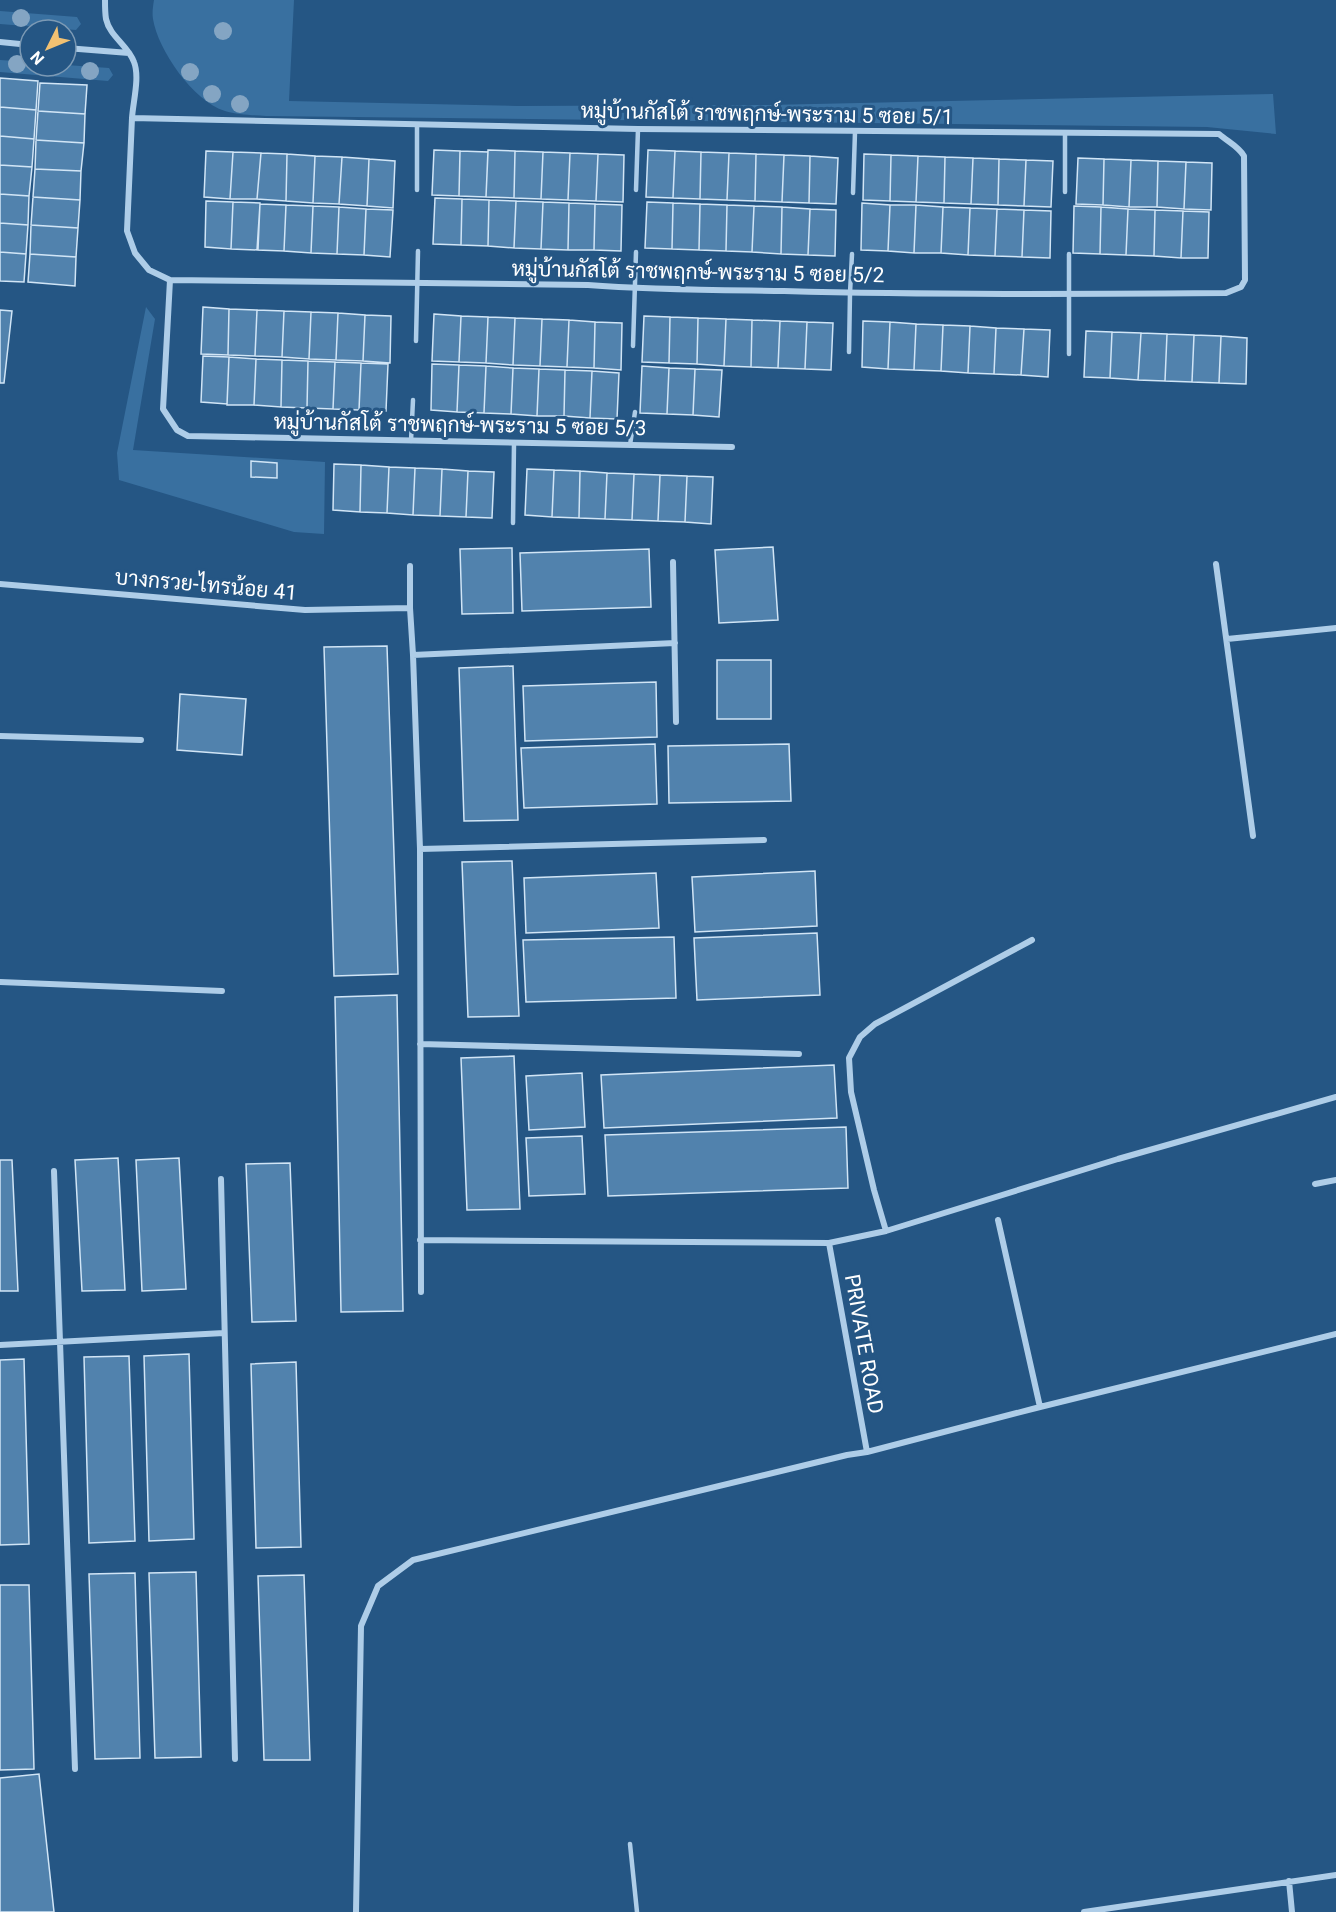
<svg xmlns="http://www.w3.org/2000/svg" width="1336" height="1912" font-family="Roboto,Sarabun,sans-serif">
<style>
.green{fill:#3970a0}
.building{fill:#5182ad;stroke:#d1e5f6;stroke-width:1.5}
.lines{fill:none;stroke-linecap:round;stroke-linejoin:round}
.service{stroke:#aecde8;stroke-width:4.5}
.minor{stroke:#aecde8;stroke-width:6}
.tree{fill:#84a5c3}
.labels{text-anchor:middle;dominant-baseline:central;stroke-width:6;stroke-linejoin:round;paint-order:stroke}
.street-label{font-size:21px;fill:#fff;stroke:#255684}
</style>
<rect width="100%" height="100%" fill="#255684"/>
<path class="green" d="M154 0H294L289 101 517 106 769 105 1273 94 1276 134 1207 127 266 116C253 115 237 115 225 111 193 101 158 50 153 19 152 13 153 6 154 0Z
M0 11 77 17 81 24 76 30 0 24Z
M0 60 30 62V66L66 65 109 68 113 75 108 81 0 72Z
M146 307 155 319 133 450 325 462 324 534 294 532 119 480 117 453Z"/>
<path class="building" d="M0 78 38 81 36 110 0 107Z
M40 83 87 85 85 114 38 111Z
M0 107 36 110 34 139 0 136Z
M38 111 85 114 84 143 36 140Z
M0 136 34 139 32 167 0 165Z
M36 140 84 143 81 171 35 169Z
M434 150 460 151 459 196 432 195Z
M488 150 515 151 514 198 486 197Z
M648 150 675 151 673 198 646 197Z
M206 151 233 152 230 199 204 197Z
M460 151 488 152 486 197 459 196Z
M515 151 543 152 541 199 514 198Z
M675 151 701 152 700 199 673 198Z
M233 152 261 153 257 199H230Z
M543 152 570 153 568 200 541 199Z
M701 152 729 153 727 200 700 199Z
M261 153 287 154 286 201 257 199Z
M570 153 598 154 596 201 568 200Z
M729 153 756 154 755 201 727 200Z
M287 154 315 156 313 203 286 201Z
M598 154 624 155 623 202 596 201Z
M756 154 784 155 782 202 755 201Z
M864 154 891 155 890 201 863 200Z
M784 155 810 156 809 203 782 202Z
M891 155 918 156 916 202 890 201Z
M315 156 342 157 339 204 313 203Z
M810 156 838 158 836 204 809 203Z
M918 156 945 157 944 203 916 202Z
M342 157 369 159 367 206 339 204Z
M945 157 973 158 971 204 944 203Z
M973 158 999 159 998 205 971 204Z
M1078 158 1104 159 1103 205 1076 204Z
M369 159 395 161 393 208 367 206Z
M999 159 1026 160 1024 206 998 205Z
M1104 159 1131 160 1129 207 1103 205Z
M1026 160 1053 161 1051 207 1024 206Z
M1131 160 1158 161 1157 207H1129Z
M1158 161 1186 162 1184 209 1157 207Z
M1186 162 1212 163 1211 210 1184 209Z
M0 165 32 167 29 196 0 194Z
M35 169 81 171 80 200 33 197Z
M0 194 29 196 28 225 0 223Z
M33 197 80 200 78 228 31 225Z
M435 198 462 199 461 245 433 244Z
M462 199 489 200 488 246 461 245Z
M489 200 516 201 514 248 488 246Z
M206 201 233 202 231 249 205 247Z
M516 201 543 202 541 249 514 248Z
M233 202 260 203 258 250 231 249Z
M543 202 569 203 568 250 541 249Z
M647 202 673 203 672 249 645 248Z
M569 203 595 204 594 250H568Z
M673 203 700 204 699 250 672 249Z
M862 203 890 205 888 251 861 250Z
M260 204 286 205 284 251 257 250Z
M595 204 622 205 621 251 594 250Z
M700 204 727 205 726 251 699 250Z
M286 205 313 206 311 253 284 251Z
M727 205 754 206 752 252 726 251Z
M890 205H916L914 253 888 251Z
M916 205 943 207 941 253H914Z
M313 206 339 207 337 254 311 253Z
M754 206 782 207 781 254 752 252Z
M1074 206 1101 207 1100 254 1073 253Z
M339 207 366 209 364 255 337 254Z
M782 207 810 209 808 255 781 254Z
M943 207 970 208 968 255 941 253Z
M1101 207 1128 209 1126 255 1100 254Z
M970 208 997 209 995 256 968 255Z
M366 209 393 210 390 257 364 255Z
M810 209 836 210 835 256 808 255Z
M997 209 1024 210 1022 257 995 256Z
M1128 209 1155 210 1154 256 1126 255Z
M1024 210 1051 211 1050 258 1022 257Z
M1155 210 1183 211 1181 258 1154 256Z
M1183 211 1209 212 1208 258H1181Z
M0 223 28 225 26 254 0 252Z
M31 225 78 228 76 257 30 254Z
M0 252 26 254 24 282 0 281Z
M30 254 76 257 75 286 28 282Z
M203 307 229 309 228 355 201 354Z
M229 309 257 310 255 356 228 355Z
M0 310 12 311 4 383H0Z
M257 310 284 311 282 357 255 356Z
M284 311 311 312 309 359 282 357Z
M311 312 338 313 336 360 309 359Z
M338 313 365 315 363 361 336 360Z
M434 314 461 316 459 362 432 361Z
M365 315 391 316 390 363 363 361Z
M461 316 488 317 486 363 459 362Z
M644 316 670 317 669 363 642 362Z
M488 317 515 318 513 365 486 363Z
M670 317 698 318 697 364 669 363Z
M515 318 542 319 540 366 513 365Z
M698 318 726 319 724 366 697 364Z
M542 319 569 320 567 367 540 366Z
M726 319 752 320 751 367 724 366Z
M569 320 595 322 594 368 567 367Z
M752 320 780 321 778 368 751 367Z
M780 321 807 322 805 369 778 368Z
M863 321 890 322 888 369 862 367Z
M595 322 622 323 621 370 594 368Z
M807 322 833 323 831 370 805 369Z
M890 322 916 324 914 370 888 369Z
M916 324 943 325 941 371 914 370Z
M943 325 970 326 968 373 941 371Z
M970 326 996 328 994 374 968 373Z
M996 328 1024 329 1021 375 994 374Z
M1024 329 1050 330 1048 377 1021 375Z
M1086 331 1112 332 1110 378 1084 377Z
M1112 332 1141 333 1138 380 1110 378Z
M1141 333 1167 334 1165 381 1138 380Z
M1167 334 1194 335 1192 382 1165 381Z
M1194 335 1221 336 1219 383 1192 382Z
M1221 336 1247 338 1246 384 1219 383Z
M203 356 229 357 227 404 201 402Z
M229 357 256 359 254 405H227Z
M256 359 282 360 281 407 254 405Z
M282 360 308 361 307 408 281 407Z
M308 361 335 362 333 409 307 408Z
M335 362 361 363 359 410 333 409Z
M361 363 388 364 386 411 359 410Z
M432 364 459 365 457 412 431 410Z
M459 365 486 366 484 413 457 412Z
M486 366 513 368 511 414 484 413Z
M642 366 669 368 667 414 640 413Z
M513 368 539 369 537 416 511 414Z
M669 368 695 369 693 415 667 414Z
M539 369 565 370 564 416H537Z
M695 369 722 370 719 417 693 415Z
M565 370 592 371 590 418 564 416Z
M592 371 619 373 617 419 590 418Z
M251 461 277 463V478L251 477Z
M334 464 361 465 360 512 333 510Z
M361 465 389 467 387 513 360 512Z
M389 467 415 468 413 515 387 513Z
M415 468 442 469 440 516 413 515Z
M442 469 468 471 466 517 440 516Z
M527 469 554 470 552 517 525 515Z
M554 470 580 471 579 518 552 517Z
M468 471 494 472 492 518 466 517Z
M580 471 607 473 605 519 579 518Z
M607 473 634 474 632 520 605 519Z
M634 474 660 475 658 521 632 520Z
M660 475 687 476 685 522 658 521Z
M687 476 713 477 711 524 685 522Z
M773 547 778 620 719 623 715 550Z
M512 548 513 613 462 614 460 549Z
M649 549 651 607 522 611 520 553Z
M387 646 398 974 334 976 324 647Z
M717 660H771V719H717Z
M513 666 518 820 464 821 459 668Z
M656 682 657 737 525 741 523 686Z
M180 694 246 699 242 755 177 750Z
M655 744 657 804 524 808 521 748Z
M789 744 791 801 669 803 668 746Z
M512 861 519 1016 468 1017 462 862Z
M815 871 817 926 695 932 692 877Z
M656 873 659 928 526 933 524 878Z
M817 933 820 995 697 1000 694 938Z
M674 937 676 998 526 1002 523 940Z
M397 995 403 1311 341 1312 335 997Z
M514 1056 520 1209 467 1210 461 1058Z
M834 1065 837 1118 604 1128 601 1075Z
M582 1073 585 1127 529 1130 526 1076Z
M846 1127 848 1188 608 1196 605 1135Z
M582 1136 585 1194 529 1196 526 1138Z
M118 1158 125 1290 82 1291 75 1160Z
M179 1158 186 1289 142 1291 136 1160Z
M0 1160H12L18 1291H0Z
M290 1163 296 1321 252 1322 246 1164Z
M189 1354 194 1539 149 1541 144 1356Z
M129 1356 135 1541 89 1543 84 1357Z
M24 1359 29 1544 0 1545V1360Z
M296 1362 301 1547 256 1548 251 1364Z
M196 1572 201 1757 155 1758 149 1573Z
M135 1573 140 1758 95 1759 89 1574Z
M304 1575 310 1760H264L258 1576Z
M0 1585H29L34 1769 0 1770Z
M39 1774 54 1912H0V1778Z"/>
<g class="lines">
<path class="service" d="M417 190V125
M636 190 638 129
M1065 192V133
M853 193 855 132
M416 341 418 251
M633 346 636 252
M849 352 850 293 852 254
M1069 354V254
M411 441 413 400
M630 445 635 412
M513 523 514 443
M630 1844 637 1912"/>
<path class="minor" d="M105 0C105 6 105 13 106 19 110 37 128 45 134 62 140 77 133 102 132 118L127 231 135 253 149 270 170 280 588 285C653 290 719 290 784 291 931 295 1079 294 1226 293L1241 287 1245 280 1244 156C1238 146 1228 142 1219 134L638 129 132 118
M0 42 30 45
M66 48 129 53
M170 280 163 409 177 430 188 436 732 447
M673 562 676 722
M1216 564 1253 836
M410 566V608L413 655 420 849 421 1292
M0 584 305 610 410 608
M1227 639 1336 628
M413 655 675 643
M0 736 141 740
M420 849 764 840
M0 982 222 991
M420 1044 799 1054
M54 1171 75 1769
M221 1179 235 1759
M1315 1184 1336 1180
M998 1220 1040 1407
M886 1231 874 1190 851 1092 849 1058 860 1037 875 1024 1032 940
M420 1240 829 1243 886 1231 1118 1159 1336 1097
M829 1243 867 1452
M0 1345 224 1333
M1289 1881 1292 1912
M356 1912 361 1626 378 1586 413 1560 847 1455 867 1452 1040 1407 1336 1334
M1084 1912 1336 1875"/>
</g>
<g class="tree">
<circle cx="21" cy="18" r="9"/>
<circle cx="223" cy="31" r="9"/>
<circle cx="17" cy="64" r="9"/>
<circle cx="90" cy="71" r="9"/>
<circle cx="190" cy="72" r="9"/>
<circle cx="212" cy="94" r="9"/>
<circle cx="240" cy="104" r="9"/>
</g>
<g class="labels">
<g class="street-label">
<text transform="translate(767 114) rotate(1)">หมู่บ้านกัสโต้ ราชพฤกษ์-พระราม 5 ซอย 5/1</text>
<text transform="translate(698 272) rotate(1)">หมู่บ้านกัสโต้ ราชพฤกษ์-พระราม 5 ซอย 5/2</text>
<text transform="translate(460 425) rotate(1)">หมู่บ้านกัสโต้ ราชพฤกษ์-พระราม 5 ซอย 5/3</text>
<text transform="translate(206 585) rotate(5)">บางกรวย-ไทรน้อย 41</text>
<text transform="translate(864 1344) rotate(80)">PRIVATE ROAD</text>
</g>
</g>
<g transform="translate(48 48) rotate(227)"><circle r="28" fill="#255684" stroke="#7c9ab5" stroke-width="1.5"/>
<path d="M0-4.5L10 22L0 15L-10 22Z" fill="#f2c172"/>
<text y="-9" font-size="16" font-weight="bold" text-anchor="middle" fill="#ffffff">N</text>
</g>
</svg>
